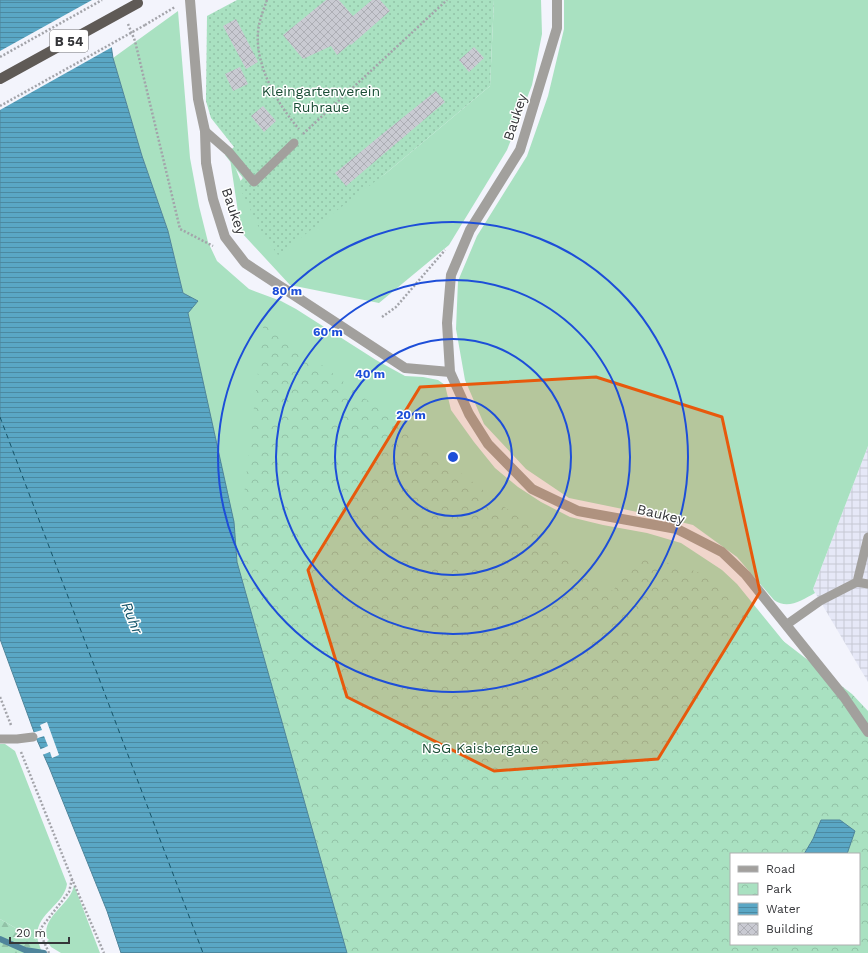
<svg xmlns="http://www.w3.org/2000/svg" width="868" height="953" font-family="'Work Sans',sans-serif">
<style>
.industrial{fill:url(#industrial-grid)}
.grass{fill:#a9e1c1;fill-rule:evenodd}
.forest{fill:url(#forest-firs)}
.park{fill:url(#park-crowns);fill-rule:evenodd}
.garden{fill:url(#garden-dots)}
.water{fill:url(#water-rules);stroke:#4f859b}
.pier{fill:#f3f4fc}
.lines{fill:none;stroke-linecap:round;stroke-linejoin:round}
.stream{stroke:#4f859b;stroke-width:6}
.ferry{stroke:#155469;stroke-width:1;stroke-dasharray:5 4;stroke-linecap:butt}
.building{fill:url(#building-cross-hatch)}
.path{stroke:#a3a4aa;stroke-width:2.5;stroke-dasharray:2 2;stroke-linecap:butt}
.lane{stroke:#a2a09d;stroke-width:9}
.street{stroke:#a2a09d;stroke-width:10}
.path-bridge{stroke:#a3a4aa;stroke-width:2.5;stroke-dasharray:2 2;stroke-linecap:butt}
.primary-bridge{stroke:#5f5a56;stroke-width:10}
.marked{fill:#e8590c;fill-opacity:0.2;stroke:#e8590c;stroke-width:3;stroke-linejoin:round}
.ring{fill:none;stroke:#1d4ed8;stroke-width:2}
.labels{text-anchor:middle;dominant-baseline:central;stroke-width:3;stroke-linejoin:round;paint-order:stroke}
.shield{fill:#fff;stroke:#727274;stroke-width:1}
.shield-label{font-size:13px;font-weight:bold;fill:#353639}
.park-label{font-size:14px;fill:#1a4e35;stroke:#fff}
.street-label{font-size:14px;fill:#353639;stroke:#fff}
.water-label{font-size:15px;font-style:italic;fill:#155469;stroke:#fff}
.centre{fill:#1d4ed8;stroke:#fff;stroke-width:2}
.ring-label{font-size:12px;text-anchor:middle;font-weight:bold;fill:#1d4ed8;stroke:#fff;stroke-width:3;stroke-linejoin:round;paint-order:stroke}
</style>
<defs>
<pattern id="industrial-grid" width="8" height="8" patternUnits="userSpaceOnUse"><rect width="8" height="8" fill="#e6e8f7"/><path d="M0 4h8M4 0v8" fill="none" stroke="#c6c8d4"/></pattern>
<pattern id="forest-firs" width="22" height="20" patternUnits="userSpaceOnUse"><rect width="22" height="20" fill="#a9e1c1"/><path d="M5 1l3.5 6h-7zM16 11l3.5 6h-7z" fill="#92c2a7"/></pattern>
<pattern id="park-crowns" width="20" height="18" patternUnits="userSpaceOnUse"><rect width="20" height="18" fill="#a9e1c1"/><path d="M2 6a3 3 0 1 1 6 0M12 15a3 3 0 1 1 6 0" fill="none" stroke="#92c2a7"/></pattern>
<pattern id="garden-dots" width="8" height="8" patternUnits="userSpaceOnUse"><rect width="8" height="8" fill="#a9e1c1"/><path d="M2 2h.1M6 6h.1" fill="none" stroke="#92c2a7" stroke-width="1.8" stroke-linecap="round"/></pattern>
<pattern id="water-rules" width="6" height="5" patternUnits="userSpaceOnUse"><rect width="6" height="5" fill="#5aa7c5"/><path d="M0 2.5h6" fill="none" stroke="#4b89a1"/></pattern>
<pattern id="building-cross-hatch" width="8" height="8" patternUnits="userSpaceOnUse"><rect width="8" height="8" fill="#c9cad2"/><path d="M0 0l8 8M0 8l8-8" fill="none" stroke="#adaeb5"/></pattern>
</defs>
<rect width="100%" height="100%" fill="#f3f4fc"/>
<path class="industrial" d="M868 446V682L813 589Z"/>
<path class="grass" d="M494 0H541L542 34 532 85 507 150 449 245 379 303 290 285 241 232 229 152 250 204 333 208 385 174 490 86Z
M564 0H868V446L813 589 815 593C802 600 788 610 774 600L737 557 693 525 652 515 569 498 526 469 484 424 465 380 456 329 458 281 477 236 527 156 548 96 564 29Z
M178 11 190 158 199 206 208 242 217 261 249 289 281 301 296 309 376 360 405 376 423 377 438 380 445 385 451 410 474 442 495 468 518 487 541 502 570 517 603 525 647 533 681 543 722 570 737 584 833 702 856 736 868 953H347L237 562 188 313 197 301 183 293 168 231 142 156 113 58ZM731 854H859V944H731Z
M0 744H5L15 751 67 884C64 906 32 915 38 941L0 919Z
M74 885 100 953H61L51 947 47 941 49 940 47 938C41 916 71 905 74 885Z"/>
<path class="forest" d="M0 919 38 941 42 953H0Z"/>
<path class="park" d="M264 320 613 591 634 557 674 564 709 576 732 592 765 627 852 694 868 711V953H309L236 565ZM731 854H859V944H731Z"/>
<path class="garden" d="M237 0H494L490 86 385 174 278 255 261 232 238 184 243 178 225 155 234 147 211 118 206 101 207 16Z"/>
<path class="water" d="M0 0H104L113 58 142 156 168 231 183 293 198 301 188 313 234 522 237 562 347 953H121L107 911 49 767 37 740 0 639Z
M821 820H840L855 831 847 854H804L813 839Z"/>
<path class="pier" d="M92 0H106L114 46 0 110V51Z
M47 722 59 755 52 758 50 752 42 755 39 750 48 746 44 736 35 739 32 733 42 730 40 725Z"/>
<g class="lines">
<path class="stream" d="M0 939 25 950 44 953"/>
<path class="ferry" d="M0 417 203 953"/>
</g>
<path class="building" d="M326 0H339L353 16 372 0H380L390 11 351 45 350 44 337 55 331 46 303 59 283 35Z
M236 19 258 62 246 69 223 26Z
M474 47 484 58 469 72 459 60Z
M240 67 248 84 233 91 225 74Z
M436 91 445 102 346 186 335 173 386 131Z
M263 106 276 121 264 132 251 116Z"/>
<g class="lines">
<path class="path" d="M267 0C263 11 259 21 258 32 255 66 278 105 299 129
M128 24 135 41 180 229 213 246
M145 25 175 7
M0 57 102 0
M303 134 447 0
M382 317 396 307 445 250
M0 697 11 725
M21 752 72 879 104 953
M49 953 40 933 41 928 69 892 72 879"/>
<path class="lane" d="M205 131 229 152 254 182 294 143
M857 582 868 537
M786 625 820 601 857 582 868 584
M0 739H17L33 737"/>
<path class="street" d="M190 0 198 99 205 131 206 163 213 199 225 237 245 263 405 368 450 372
M557 0V28L520 150 470 230 451 275 447 323 450 372 469 414 488 444 532 489 578 511 677 529 722 552 746 575 844 697 868 732"/>
<path class="path-bridge" d="M0 106 145 25"/>
<path class="primary-bridge" d="M0 79 138 3"/>
</g>
<path class="marked" d="M596 377 722 417 760 592 658 759 494 771 347 697 308 570 420 387Z"/>
<g class="ring">
<circle cx="453" cy="457" r="59"/>
<circle cx="453" cy="457" r="118"/>
<circle cx="453" cy="457" r="177"/>
<circle cx="453" cy="457" r="235"/>
</g>
<g class="labels">
<rect class="shield" x="50" y="30" width="38" height="22" rx="3"/>
<g class="shield-label">
<text x="69" y="41">B 54</text>
</g>
<g class="park-label">
<text x="321" y="91">Kleingartenverein<tspan x="321" dy="16">Ruhraue</tspan></text>
<text x="480" y="748">NSG Kaisbergaue</text>
</g>
<g class="street-label">
<text transform="translate(515 117) rotate(-72)">Baukey</text>
<text transform="translate(234 211) rotate(71)">Baukey</text>
<text transform="translate(661 514) rotate(13)">Baukey</text>
</g>
<g class="water-label">
<text transform="translate(132 618) rotate(68)">Ruhr</text>
</g>
</g>
<circle cx="453" cy="457" r="6" class="centre"/>
<g class="ring-label">
<text x="287" y="295">80 m</text>
<text x="328" y="336">60 m</text>
<text x="370" y="378">40 m</text>
<text x="411" y="419">20 m</text>
</g>
<rect x="730" y="853" width="130" height="92" fill="#ffffff" stroke="#aeafb0"/>
<rect x="738" y="866" width="20" height="6" fill="#a2a09d" stroke="#aeafb0"/>
<text x="766" y="873" font-size="12" fill="#353639">Road</text>
<rect x="738" y="883" width="20" height="12" fill="url(#park-crowns)" stroke="#aeafb0"/>
<text x="766" y="893" font-size="12" fill="#353639">Park</text>
<rect x="738" y="903" width="20" height="12" fill="url(#water-rules)" stroke="#aeafb0"/>
<text x="766" y="913" font-size="12" fill="#353639">Water</text>
<rect x="738" y="923" width="20" height="12" fill="url(#building-cross-hatch)" stroke="#aeafb0"/>
<text x="766" y="933" font-size="12" fill="#353639">Building</text>
<path d="M10 937v6h59v-6" fill="none" stroke="#353639" stroke-width="2"/>
<text x="16" y="937" font-size="12" fill="#353639" stroke="#ffffff" stroke-width="3" paint-order="stroke">20 m</text>
</svg>
